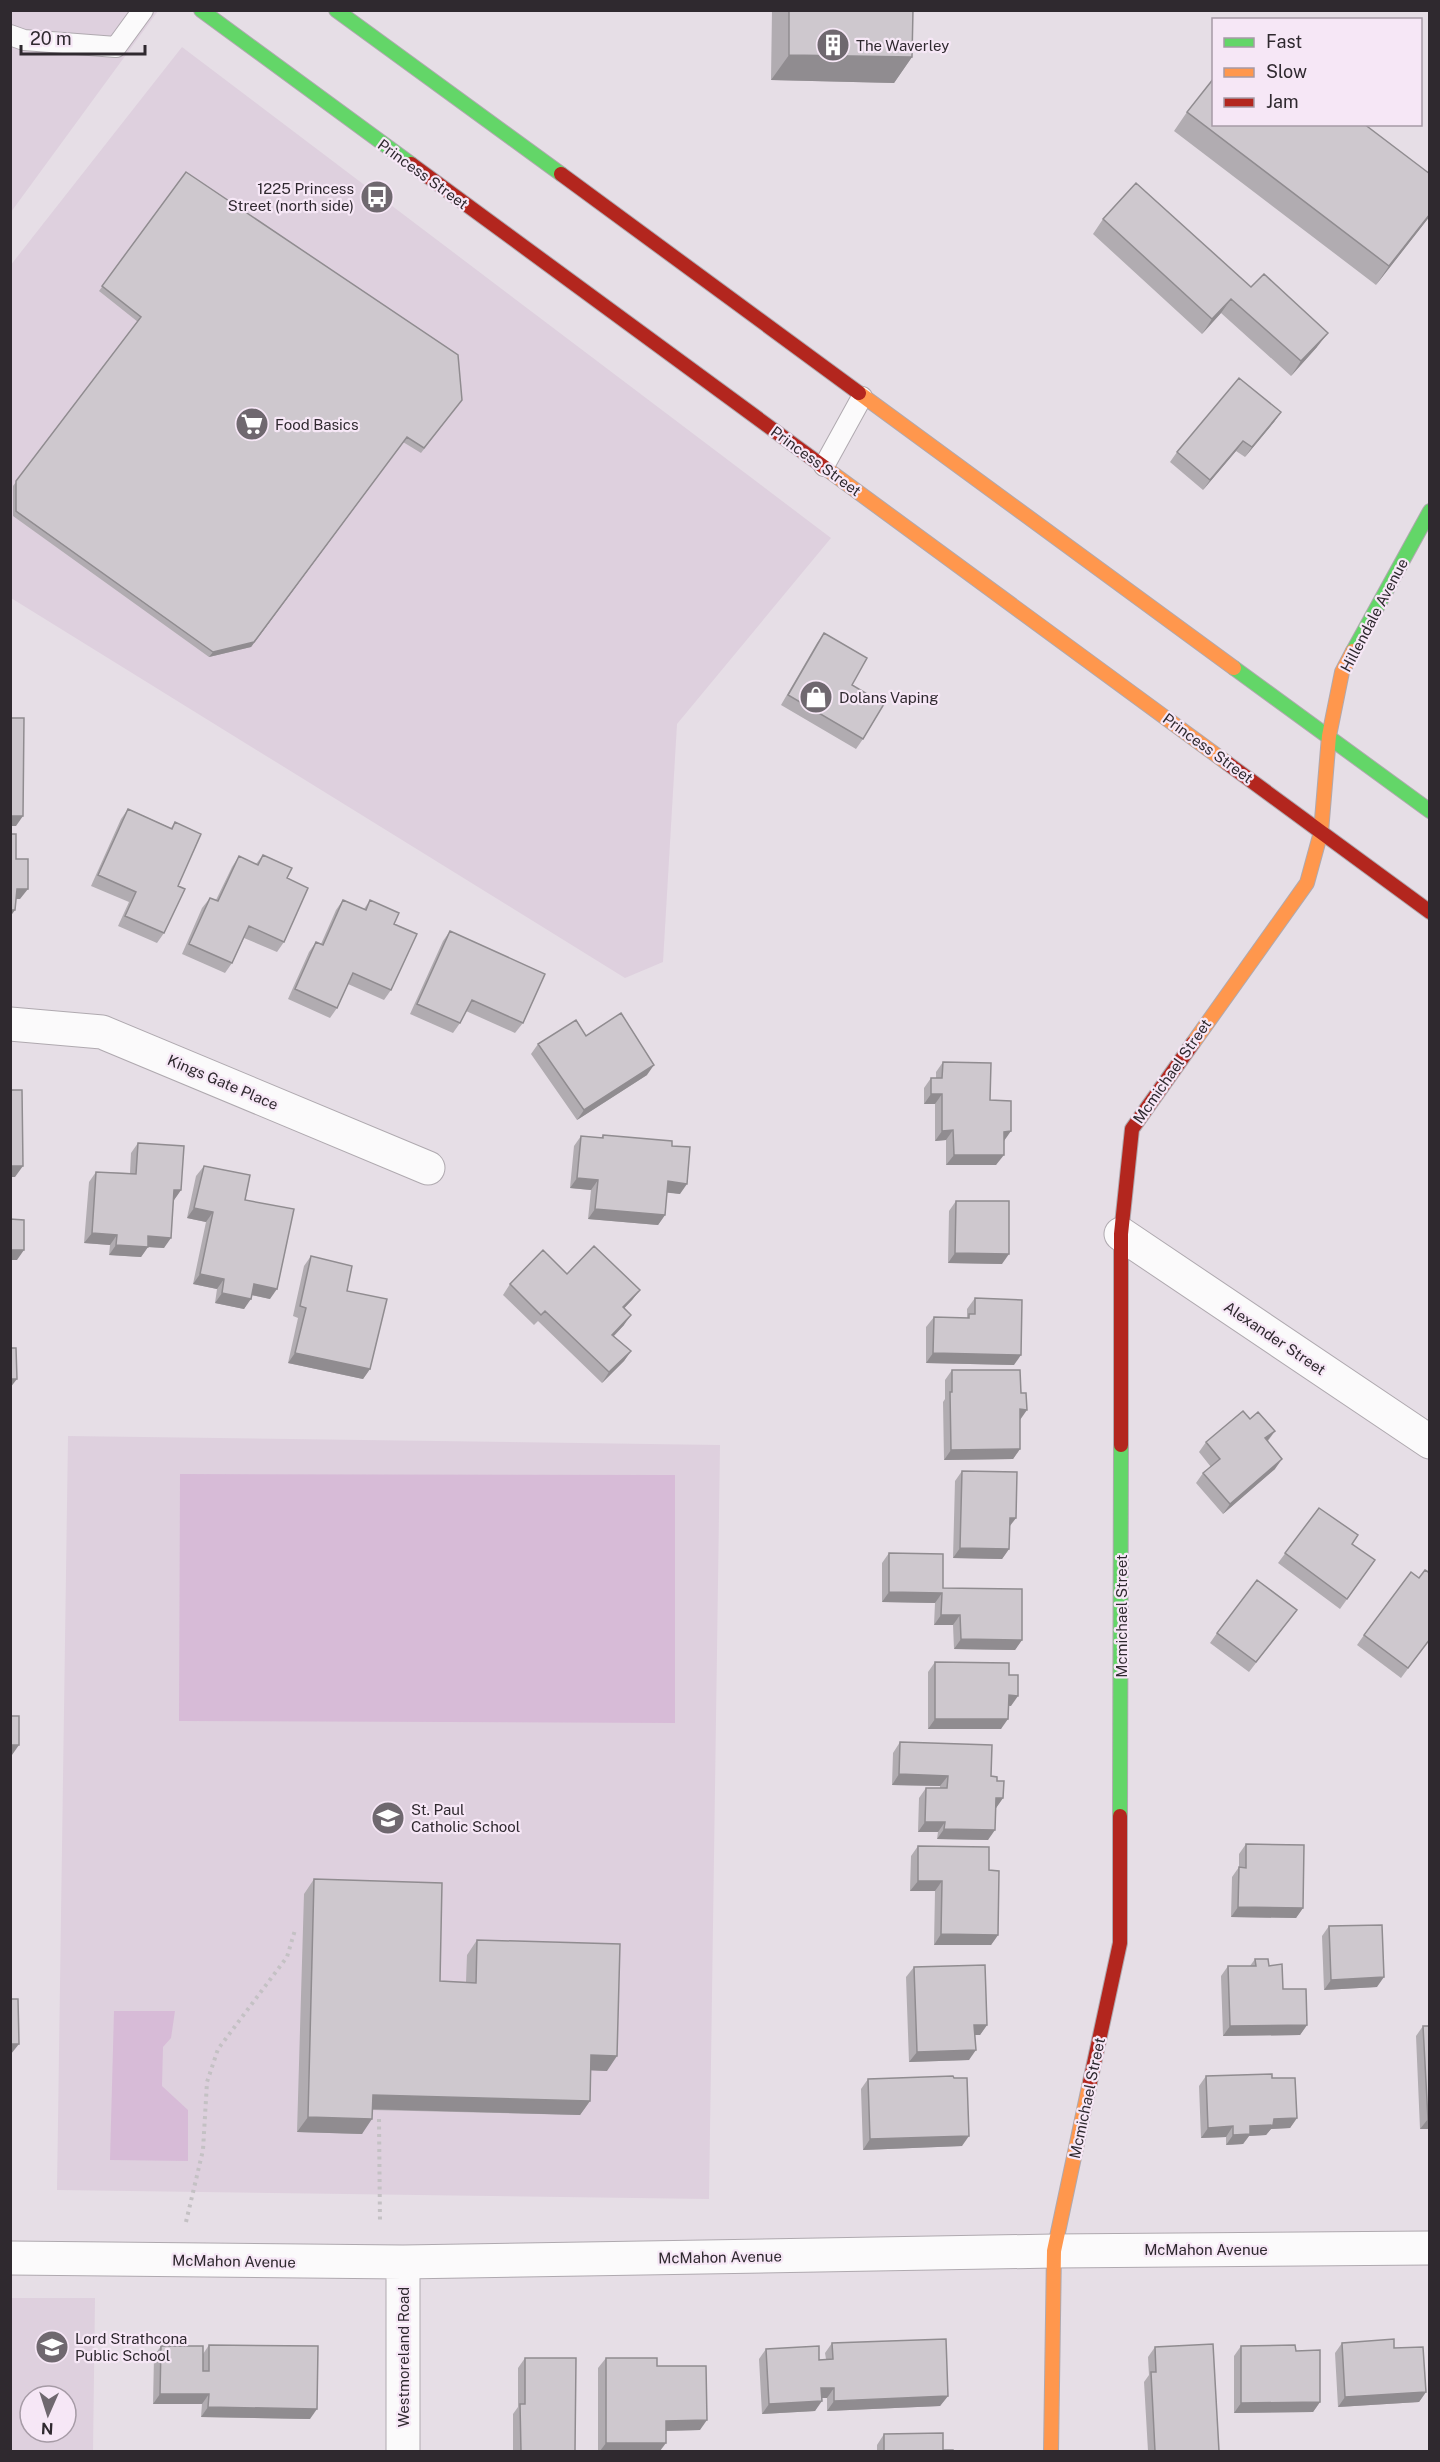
<svg xmlns="http://www.w3.org/2000/svg" width="1440" height="2462" font-family="'Public Sans',sans-serif">
<style>
.built{fill:#ded0de;fill-rule:evenodd}
.green{fill:#d7bbd7}
.lines{fill:none;stroke-linecap:round;stroke-linejoin:round}
.lane-casing{stroke:#afa9af;stroke-width:22}
.street-casing{stroke:#afa9af;stroke-width:35}
.fast-casing{stroke:#afa9af;stroke-width:16}
.slow-casing{stroke:#afa9af;stroke-width:16}
.jam-casing{stroke:#afa9af;stroke-width:16}
.path{stroke:#c4c1c4;stroke-width:4;stroke-dasharray:3 4.5;stroke-linecap:butt}
.lane{stroke:#fbfafb;stroke-width:20}
.street{stroke:#fbfafb;stroke-width:33}
.fast{stroke:#63d668;stroke-width:14}
.slow{stroke:#ff974d;stroke-width:14}
.jam{stroke:#b3261e;stroke-width:14}
.wall{fill:#b1acb1}
.shaded-wall{fill:#908c90}
.building{fill:#cec8ce;stroke:#908c90;stroke-width:1.5}
.labels{text-anchor:middle;dominant-baseline:central;stroke-width:4.5;stroke-linejoin:round;paint-order:stroke}
.poi-label{font-size:15px;fill:#2f292f;stroke:#f6e7f6;text-anchor:start}
.street-label{font-size:15px;fill:#2f292f;stroke:#f6e7f6}
</style>
<rect width="100%" height="100%" fill="#e6dee6"/>
<path class="built" d="M11 11H158L11 212Z
M182 47 831 538 677 724 663 962 625 978 11 598 10 266Z
M68 1436 720 1445 709 2199 57 2190Z
M11 2298H95L93 2451H11ZM30 2396H66V2432H30Z"/>
<path class="green" d="M180 1474 675 1475V1723L179 1721Z
M114 2011H175L171 2038 163 2047 162 2086 188 2110V2161L110 2160Z"/>
<g class="lines">
<g class="lane-casing">
<path id="lane" d="M10 35 24 40 116 47 143 10
M824 466 862 397"/>
</g>
<g class="street-casing">
<path id="street" d="M10 1024 102 1032 428 1168
M1121 1234 1430 1442
M10 2258 403 2262 1054 2251 1430 2248
M403 2452V2262"/>
</g>
<g class="fast-casing">
<path id="fast" d="M201 10 411 164
M336 10 561 174
M1353 651 1430 511
M1234 668 1430 811
M1120 1816 1121 1445"/>
</g>
<g class="slow-casing">
<path id="slow" d="M859 393 1234 668
M828 470 1227 763
M1193 1043 1307 883 1321 832 1329 736 1342 672 1353 651
M1051 2452 1054 2251 1090 2082"/>
</g>
<g class="jam-casing">
<path id="jam" d="M411 164 828 470
M561 174 859 393
M1227 763 1430 912
M1121 1445V1234L1132 1129 1193 1043
M1090 2082 1120 1943V1816"/>
</g>
<path class="path" d="M379 2119 380 2224
M186 2222 203 2150 207 2082 218 2049 287 1957 295 1930"/>
<use href="#lane" class="lane"/>
<use href="#street" class="street"/>
<use href="#fast" class="fast"/>
<use href="#slow" class="slow"/>
<use href="#jam" class="jam"/>
</g>
<path class="wall" d="M772 10H913L912 57 894 83 771 80Z
M1187 112 1430 174V216L1376 285 1174 131Z
M186 172 458 405 421 453 403 442 251 647 209 657 13 516V486L138 322 99 291Z
M1103 219 1317 347 1291 376 1221 313 1202 334 1093 234Z
M1281 412 1274 422 1245 457 1236 451 1203 490 1170 462 1177 452Z
M824 633 852 685 863 739 856 749 781 705 817 643Z
M128 809 171 828 175 822 178 886 164 933 157 943 118 926 129 902 91 886 121 819Z
M263 855 287 878 284 942 277 952 244 938 232 963 225 973 182 954 202 908 210 898 216 900 232 867 239 856 256 864Z
M343 900 364 909 370 900 394 924 391 990 384 1000 348 984 337 1008 330 1018 288 999 309 952 316 942 321 944 336 910Z
M450 931 523 1023 515 1033 466 1011 460 1023 453 1033 410 1014 443 941Z
M586 1036 647 1075 577 1120 531 1054 538 1044Z
M943 1062 990 1100 1004 1141 996 1165H946V1140L935 1141V1104H924V1088L931 1078H936V1072Z
M603 1135 672 1146 680 1194 667 1192 665 1215 658 1225 588 1219 591 1190 570 1188 574 1146 581 1136 601 1138Z
M138 1143 181 1190 174 1200H173L164 1248 148 1247 141 1257 109 1255 110 1245 84 1243 89 1182 96 1172 130 1173 131 1153Z
M204 1166 245 1200 270 1299 252 1295 244 1309 215 1303 217 1289 193 1284 206 1222 187 1218 196 1176Z
M956 1201 1002 1264 948 1263 949 1211Z
M311 1256 347 1291 370 1369 363 1379 288 1363 298 1318 293 1316 304 1266Z
M567 1274 640 1290 632 1300 624 1308V1325L614 1336 631 1351 624 1361 602 1383 538 1321 534 1325 503 1295 510 1284Z
M975 1298 1014 1365 926 1363V1327L934 1317 967 1318V1309Z
M952 1370 1021 1393 1020 1419V1449L1013 1459 944 1460 943 1402 945 1399V1380Z
M1250 1419 1275 1431 1268 1441 1275 1469 1223 1514 1196 1483 1203 1473 1211 1467 1199 1452 1206 1442Z
M962 1471 1016 1518 1010 1526 1009 1549 1002 1559 953 1558 955 1481Z
M1319 1508 1352 1544 1375 1560 1340 1609 1278 1563Z
M889 1553 1022 1640 1015 1650 954 1649 953 1625H934L935 1603 882 1602V1563Z
M1419 1578 1430 1639 1401 1678 1357 1645 1364 1635Z
M1297 1610 1249 1672 1210 1643 1217 1633Z
M935 1662 1009 1675 1011 1706H1009L1001 1729H928V1672Z
M900 1742 991 1776 997 1781 1003 1798 996 1808 988 1840 937 1839 938 1832H918L919 1798 926 1788H940V1786L892 1785 893 1753Z
M1246 1844 1303 1908 1296 1918 1231 1917 1232 1877 1239 1867V1854Z
M918 1846 989 1870 998 1935 991 1945H934L935 1891H910L911 1856Z
M314 1879 440 1981 466 1982 467 1955 477 1940 607 2071 591 2070 590 2101 580 2115 372 2110 362 2134 297 2132 304 1894Z
M1329 1926 1377 1987 1324 1990 1322 1936Z
M1255 1959 1269 1966 1283 1989 1307 2025 1300 2035 1223 2036 1221 1976 1228 1966H1250Z
M914 1967 987 2025 980 2035H975L969 2060 909 2062 906 1977Z
M1423 2026H1430V2129H1420L1416 2036Z
M1206 2076 1272 2078 1297 2118 1290 2128 1271 2129 1266 2135 1249 2136 1243 2144 1226 2145V2137L1201 2138 1199 2086Z
M868 2079 962 2146 863 2150 861 2089Z
M832 2343 948 2396 940 2406 827 2411V2398H822L815 2411 762 2414 759 2359 766 2349 819 2360 826 2359 825 2353Z
M1342 2343 1394 2348 1426 2392 1419 2402 1338 2407 1335 2353Z
M209 2345 310 2419 201 2417 202 2404H153L154 2356 161 2346 203 2354Z
M1241 2346 1296 2351 1320 2402 1313 2412 1234 2413V2356Z
M1155 2347 1219 2451H1148L1144 2382 1149 2375 1148 2357Z
M525 2358 575 2451H513V2414L518 2407V2368Z
M606 2358 657 2366 700 2430 666 2431 660 2451H598V2368Z
M884 2434 943 2450 953 2451H877V2445Z"/>
<path class="shaded-wall" d="M789 55 912 57 894 83 771 80Z
M1430 214V216L1376 285 1389 266Z
M1231 299 1221 313 1202 334 1212 319Z
M1328 333 1317 347 1291 376 1301 361Z
M1281 412 1274 422 1245 457 1252 447Z
M1243 441 1236 451 1203 490 1210 480Z
M403 442 251 647 209 657 213 652Z
M10 816H23L16 826H10Z
M17 889H28L20 899H10Z
M10 910H15L10 917Z
M654 1065 647 1075 577 1120 584 1110Z
M931 1094H942L935 1104H924Z
M953 1130 946 1140 935 1141 942 1131Z
M1011 1131 1004 1141V1132Z
M954 1155H1004L996 1165H946Z
M10 1166H23L15 1177H10Z
M577 1178 598 1180 591 1190 570 1188Z
M668 1181 687 1184 680 1194 661 1192Z
M174 1190H181L174 1200H167Z
M194 1208 213 1212 206 1222 187 1218Z
M595 1209 665 1215 658 1225 588 1219Z
M92 1233 117 1235 110 1245 84 1243Z
M148 1236 171 1238 164 1248 148 1247 141 1257 109 1255 116 1245Z
M11 1250H24L17 1260H10Z
M955 1253 1009 1254 1002 1264 948 1263Z
M200 1274 224 1279 217 1289 193 1284Z
M254 1284 277 1289 270 1299 247 1294Z
M640 1290 632 1300 616 1317 623 1307Z
M222 1293 251 1299 244 1309 215 1303Z
M631 1315 624 1325 605 1345 612 1335Z
M631 1351 624 1361 602 1383 609 1372Z
M295 1353 370 1369 363 1379 288 1363Z
M933 1353 1021 1355 1014 1365 926 1363Z
M10 1379H17L10 1388Z
M1020 1409 1027 1410 1020 1420Z
M1275 1431 1267 1441 1265 1438Z
M1020 1449 1013 1459 944 1460 951 1450Z
M1282 1459 1275 1469 1223 1514 1230 1504Z
M1010 1518H1016L1008 1528Z
M960 1548 1009 1549 1002 1559 953 1558Z
M889 1592 942 1593 935 1603 882 1602Z
M941 1615H960L953 1625H934Z
M961 1639 1022 1640 1015 1650 954 1649Z
M1009 1695 1018 1696 1011 1706 1002 1705Z
M935 1719H1008L1001 1729H928Z
M10 1745H19L12 1755H10Z
M899 1774 948 1776 940 1786 892 1785Z
M996 1798H1003L996 1808H989Z
M925 1822H945L938 1832H918Z
M944 1829 995 1830 988 1840 937 1839Z
M918 1881H942L935 1891H910Z
M1238 1907 1303 1908 1296 1918 1231 1917Z
M941 1934 998 1935 991 1945H934Z
M1384 1977 1377 1987 1324 1990 1331 1980Z
M974 2025H987L980 2035H967Z
M1307 2025 1300 2035 1223 2036 1230 2026Z
M10 2044H19L11 2054H10Z
M976 2050 969 2060 909 2062 917 2052Z
M591 2055 617 2056 607 2071 581 2070Z
M373 2095 590 2101 580 2115 363 2109Z
M308 2117 372 2119 362 2134 297 2132Z
M1297 2118 1290 2128 1271 2129 1266 2135 1249 2136 1243 2144 1226 2145 1233 2135 1250 2126 1274 2119Z
M1428 2119H1430V2129H1420Z
M1233 2126 1226 2137 1201 2138 1208 2128Z
M969 2136 962 2146 863 2150 870 2139Z
M821 2388H834L827 2398H814Z
M1426 2392 1419 2402 1338 2407 1345 2397Z
M160 2394H209L202 2404H153Z
M948 2396 940 2406 827 2411 834 2401Z
M822 2401 815 2411 762 2414 769 2404Z
M1320 2402 1313 2412 1234 2413 1241 2403Z
M208 2407 317 2409 310 2419 201 2417Z
M707 2420 700 2430 659 2431 666 2421Z
M606 2443H666L660 2451H600Z"/>
<path class="building" d="M789 10H913L912 57 789 55Z
M1214 78V124H1364L1430 174V214L1389 266 1187 112Z
M186 172 458 355 462 400 424 448 407 437 254 642 213 652 16 511V481L141 317 102 286Z
M1136 183 1251 287 1264 274 1328 333 1301 361 1231 299 1212 319 1103 219Z
M1239 378 1281 412 1252 447 1243 441 1210 480 1177 452Z
M824 633 867 658 852 685 884 704 863 739 788 695Z
M10 718H24L23 816H10Z
M128 809 172 829 175 822 201 834 178 886 185 889 164 933 125 916 136 892 98 875Z
M10 834H16V859H28V889H17L15 910H10Z
M263 855 292 868 287 878 308 888 284 942 249 926 232 963 189 944 210 898 218 901 239 856 258 865Z
M343 900 366 910 370 900 399 913 394 924 417 934 391 990 353 973 337 1008 295 989 316 942 323 945Z
M450 931 545 974 523 1023 472 1000 460 1023 417 1004Z
M621 1013 654 1065 584 1110 538 1044 576 1020 586 1036Z
M943 1062 991 1063 990 1100 1011 1101V1131L1004 1132V1155H954L953 1130 942 1131V1094H931V1078H942Z
M10 1090H22L23 1166H10Z
M603 1135 672 1141V1146L690 1147 687 1184 668 1181 665 1215 595 1209 598 1180 577 1178 581 1136 603 1138Z
M138 1143 184 1146 181 1190H174L171 1238 148 1236V1247L116 1245 117 1235 92 1233 96 1172 136 1174Z
M204 1166 250 1175 245 1200 294 1209 277 1289 254 1284 251 1299 222 1293 224 1279 200 1274 213 1212 194 1208Z
M956 1201H1009V1254L955 1253Z
M10 1219 24 1220V1250H11V1275H10Z
M594 1246 640 1290 623 1307 631 1315 612 1335 631 1351 609 1372 545 1311 541 1315 510 1284 543 1250 567 1274Z
M311 1256 352 1266 347 1291 387 1299 370 1369 295 1353 306 1308 300 1306Z
M975 1298 1022 1300 1021 1355 933 1353 934 1317 969 1318V1314H975Z
M10 1348H16L17 1379H10Z
M952 1370H1020L1021 1393H1026L1027 1410 1020 1409V1449L951 1450 950 1392H952Z
M1243 1411 1250 1419 1258 1412 1275 1431 1265 1438 1282 1459 1230 1504 1203 1473 1220 1459 1206 1442Z
M962 1471 1017 1472 1016 1518H1010L1009 1549 960 1548Z
M1319 1508 1358 1535 1352 1544 1375 1560 1347 1599 1285 1553Z
M889 1553 943 1554V1588L1022 1589V1640L961 1639 960 1615H941L942 1593 889 1592Z
M1425 1570 1430 1573V1639L1408 1668 1364 1635 1411 1572 1419 1578Z
M1257 1580 1297 1610 1256 1662 1217 1633Z
M935 1662 1009 1663V1675H1018V1696L1009 1695 1008 1719H935Z
M10 1716H19V1745H10Z
M900 1742 992 1745 991 1776 997 1777V1781H1004L1003 1798H996L995 1830 944 1829 945 1822H925L926 1788H947L948 1776 899 1774Z
M10 1802 11 1865H10Z
M1246 1844 1304 1845 1303 1908 1238 1907 1239 1867 1246 1868Z
M918 1846 989 1847V1870L999 1871 998 1935 941 1934 942 1881H918Z
M314 1879 442 1883 440 1981 476 1983 477 1940 620 1944 617 2056 591 2055 590 2101 373 2095 372 2119 308 2117Z
M1382 1925 1384 1977 1331 1980 1329 1926Z
M1255 1959H1268L1269 1966 1282 1964 1283 1989H1306L1307 2025 1230 2026 1228 1966H1256Z
M985 1965 987 2025H974L976 2050 917 2052 914 1967Z
M10 1999H18L19 2044H10Z
M1423 2026H1430V2119H1428Z
M1272 2074V2078H1295L1297 2118 1274 2119 1273 2125 1250 2126V2134L1233 2135V2126L1208 2128 1206 2076Z
M953 2076 954 2078H967L969 2136 870 2139 868 2079Z
M946 2339 948 2396 834 2401V2388H821L822 2401 769 2404 766 2349 819 2346V2360L833 2359 832 2343Z
M1394 2339V2348L1423 2347 1426 2392 1345 2397 1342 2343Z
M1213 2344 1219 2451H1155L1151 2372H1156L1155 2347Z
M209 2345 318 2346 317 2409 208 2407 209 2394H160L161 2346H203V2371H209Z
M1295 2345 1296 2351 1320 2350V2402L1241 2403V2346Z
M525 2358H576L575 2451H521L520 2404H525Z
M606 2358H657V2366H706L707 2420 666 2421V2443H606Z
M943 2433V2450H953V2451H884V2434Z"/>
<defs>
<g id="building-disc" transform="scale(1.725)"><circle r="9.5" fill="#6f686f" stroke="#f6e7f6"/><path d="M-4-6H4V6H1V3H-1V6H-4ZM-2.5-4.3h1.7v1.8h-1.7ZM.8-4.3h1.7v1.8H.8ZM-2.5-1h1.7V.8h-1.7ZM.8-1h1.7V.8H.8Z" fill="#fff"/></g>
<g id="bus-disc" transform="scale(1.725)"><circle r="9.5" fill="#6f686f" stroke="#f6e7f6"/><path d="M-5-6H5V4H4V6H2V4H-2V6H-4V4H-5ZM-3.5-4V0h7V-4ZM-3.5 1.2v1.5H-2V1.2ZM2 1.2v1.5H3.5V1.2Z" fill="#fff"/></g>
<g id="supermarket-disc" transform="scale(1.725)"><circle r="9.5" fill="#6f686f" stroke="#f6e7f6"/><path d="M-6-5.5h2.5l.6 2H6L4.5 2H-2.5L-4.4-4H-6ZM-1.5 3.2a1.3 1.3 0 1 0 .1 0ZM3 3.2a1.3 1.3 0 1 0 .1 0Z" fill="#fff"/></g>
<g id="shop-disc" transform="scale(1.725)"><circle r="9.5" fill="#6f686f" stroke="#f6e7f6"/><path d="M-5-2.5h2.3a2.7 3.5 0 0 1 5.4 0H5L5.5 6h-11ZM-1.5-2.5h3a1.5 2.3 0 0 0-3 0Z" fill="#fff"/></g>
<g id="school-disc" transform="scale(1.725)"><circle r="9.5" fill="#6f686f" stroke="#f6e7f6"/><path d="M0-5L7-2L0 1L-7-2ZM-4 1L0 2.5L4 1V4Q0 6-4 4Z" fill="#fff"/></g>
</defs>
<g fill-rule="evenodd">
<use href="#building-disc" x="833" y="45"/>
<use href="#bus-disc" x="377" y="197"/>
<use href="#supermarket-disc" x="252" y="424"/>
<use href="#shop-disc" x="816" y="697"/>
<use href="#school-disc" x="388" y="1818"/>
<use href="#school-disc" x="52" y="2347"/>
</g>
<g class="labels">
<g class="poi-label">
<text x="856" y="45">The Waverley</text>
<text x="354" y="188" text-anchor="end">1225 Princess<tspan x="354" dy="17">Street (north side)</tspan></text>
<text x="275" y="424">Food Basics</text>
<text x="839" y="697">Dolans Vaping</text>
<text x="411" y="1809">St. Paul<tspan x="411" dy="17">Catholic School</tspan></text>
<text x="75" y="2338">Lord Strathcona<tspan x="75" dy="17">Public School</tspan></text>
</g>
<g class="street-label">
<text transform="translate(423 174) rotate(36)">Princess Street</text>
<text transform="translate(816 461) rotate(36)">Princess Street</text>
<text transform="translate(1374 615) rotate(-62)">Hillendale Avenue</text>
<text transform="translate(1208 748) rotate(36)">Princess Street</text>
<text transform="translate(1172 1071) rotate(-55)">Mcmichael Street</text>
<text transform="translate(223 1082) rotate(23)">Kings Gate Place</text>
<text transform="translate(1275 1338) rotate(34)">Alexander Street</text>
<text transform="translate(1121 1616) rotate(-90)">Mcmichael Street</text>
<text transform="translate(1087 2098) rotate(-78)">Mcmichael Street</text>
<text x="1206" y="2249">McMahon Avenue</text>
<text transform="translate(720 2257) rotate(-1)">McMahon Avenue</text>
<text transform="translate(234 2261) rotate(1)">McMahon Avenue</text>
<text transform="translate(403 2357) rotate(-90)">Westmoreland Road</text>
</g>
</g>
<rect width="1440" height="2462" fill="none" stroke="#2f292f" stroke-width="24"/>
<rect x="1212" y="18" width="210" height="108" fill="#f6e7f6" stroke="#a69ba6" stroke-width="1.5"/>
<rect x="1224" y="38" width="30" height="9" fill="#63d668" stroke="#a69ba6" stroke-width="1.5"/>
<text x="1266" y="48" font-size="18" fill="#2f292f">Fast</text>
<rect x="1224" y="68" width="30" height="9" fill="#ff974d" stroke="#a69ba6" stroke-width="1.5"/>
<text x="1266" y="78" font-size="18" fill="#2f292f">Slow</text>
<rect x="1224" y="98" width="30" height="9" fill="#b3261e" stroke="#a69ba6" stroke-width="1.5"/>
<text x="1266" y="108" font-size="18" fill="#2f292f">Jam</text>
<g transform="translate(48 2414) rotate(183)"><circle r="28" fill="#f6e7f6" stroke="#a69ba6" stroke-width="1.5"/>
<path d="M0-4.5L10 22L0 15L-10 22Z" fill="#6f686f"/>
<text y="-9" font-size="16" font-weight="bold" text-anchor="middle" fill="#2f292f">N</text>
</g>
<path d="M21 45v9h124v-9" fill="none" stroke="#2f292f" stroke-width="3"/>
<text x="30" y="45" font-size="18" fill="#2f292f" stroke="#f6e7f6" stroke-width="4.5" paint-order="stroke">20 m</text>
</svg>
